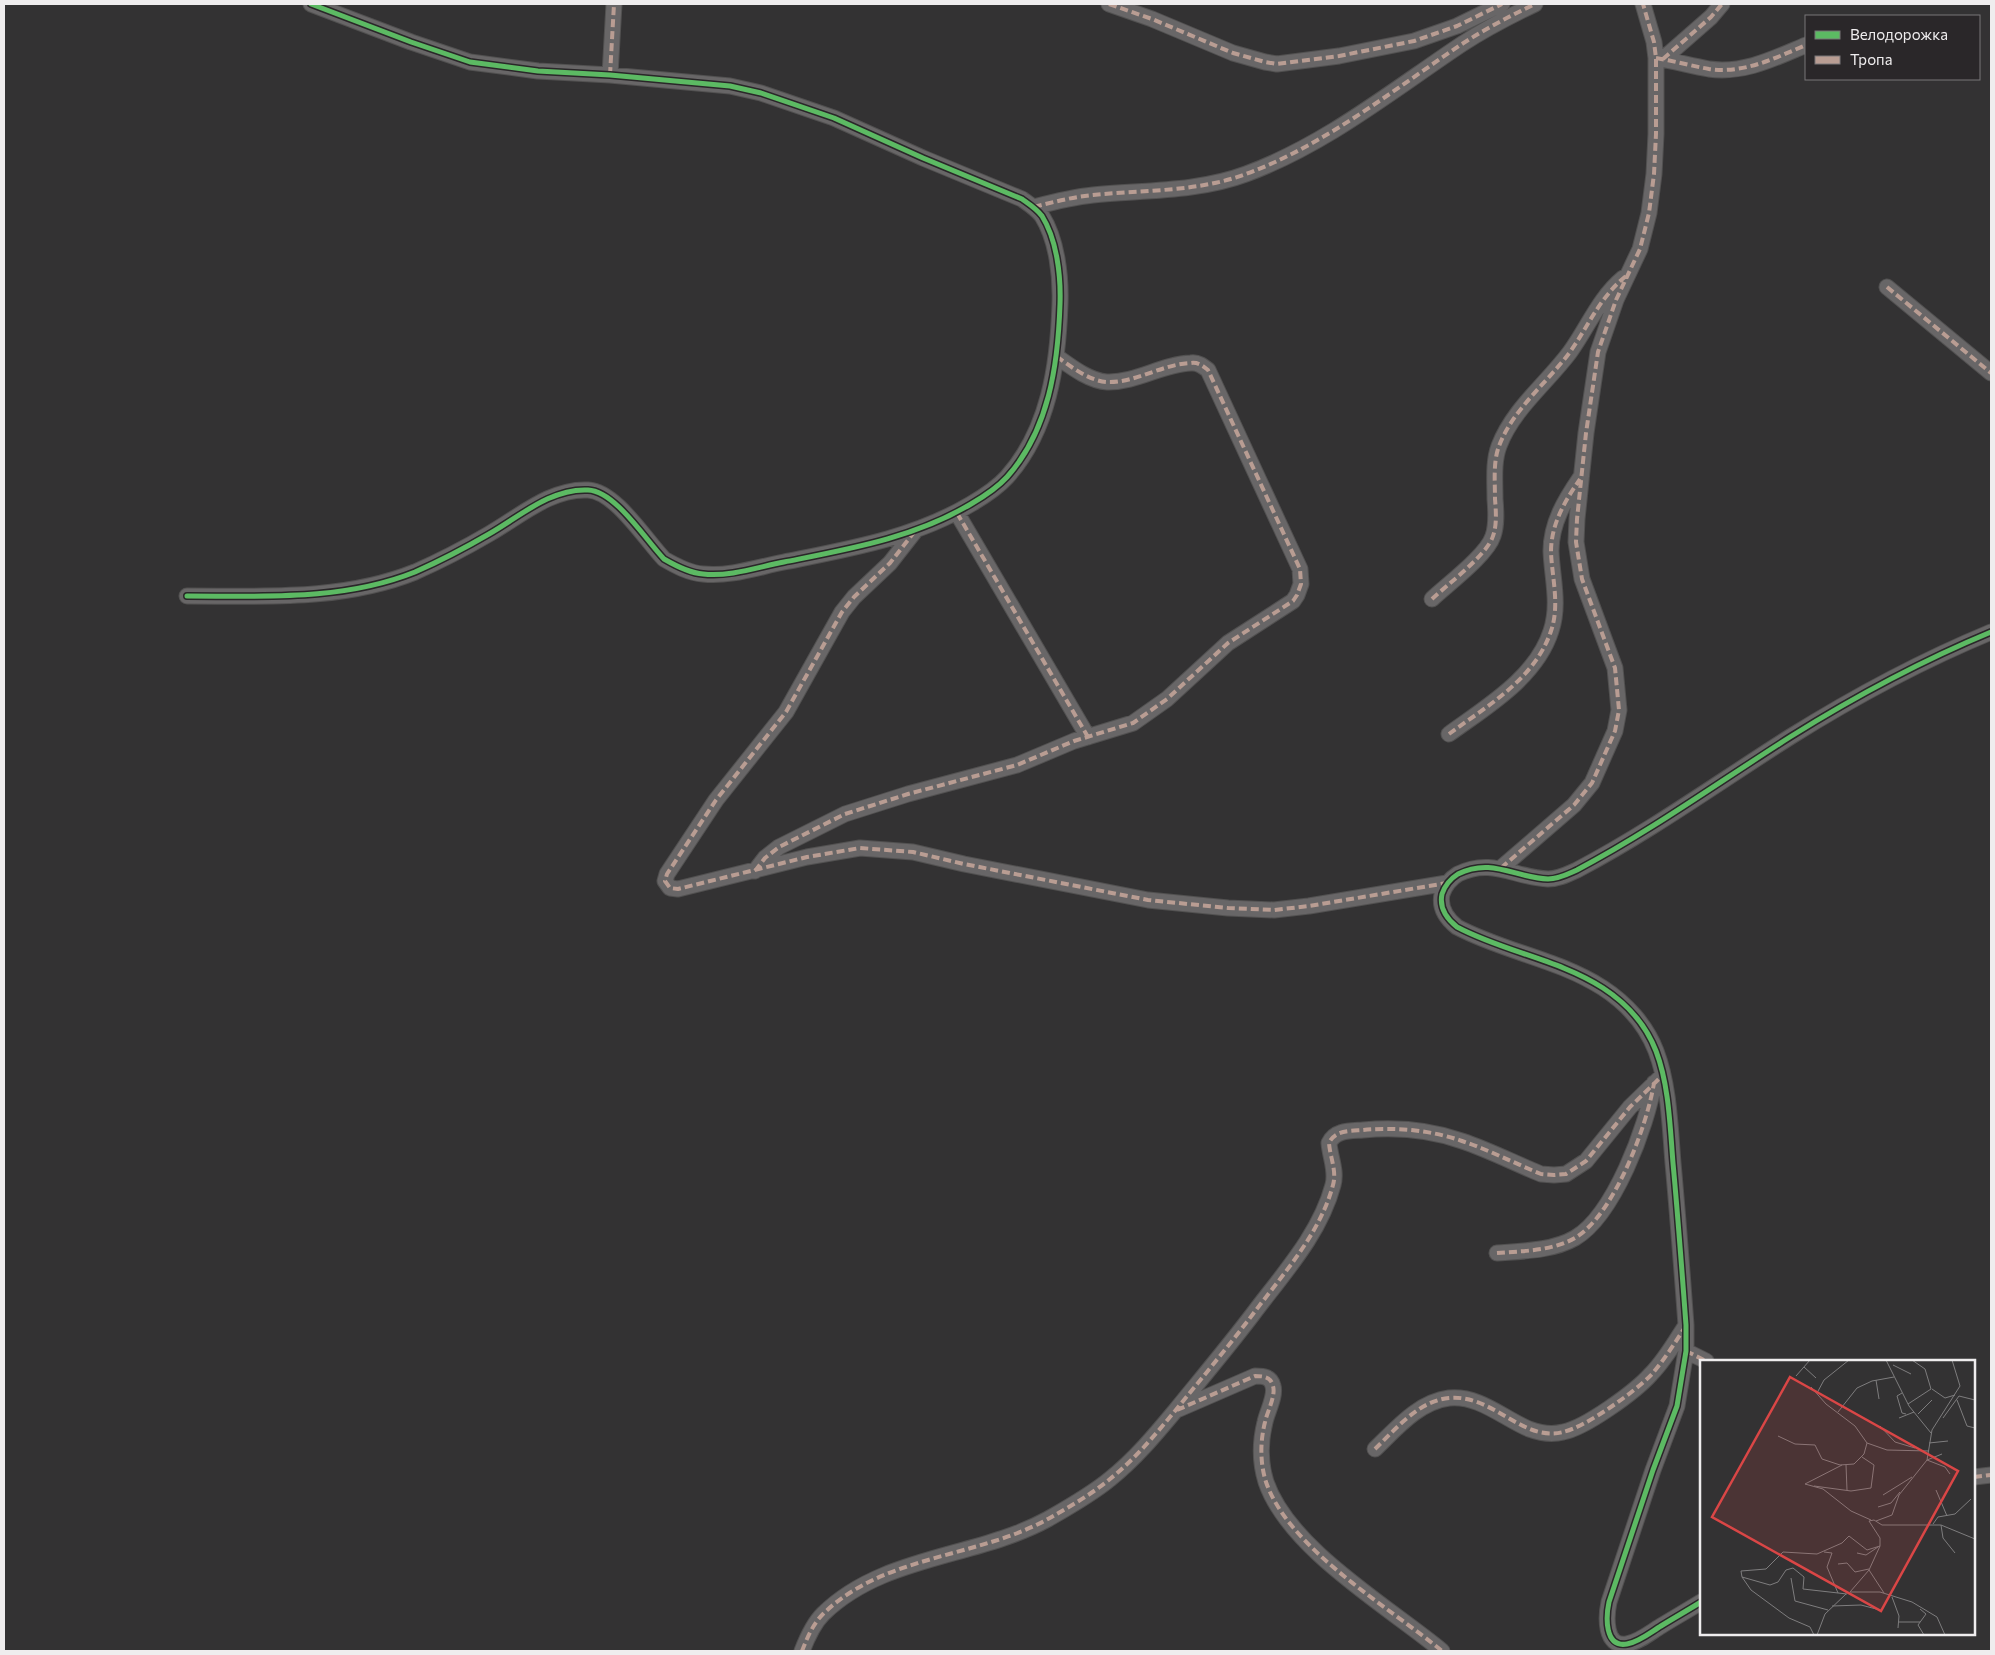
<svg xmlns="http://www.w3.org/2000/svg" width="1995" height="1655" font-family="Commissioner,sans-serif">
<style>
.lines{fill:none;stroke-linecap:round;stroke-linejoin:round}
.minor-casing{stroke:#525151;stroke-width:17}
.minor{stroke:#686667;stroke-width:15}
.quiet{stroke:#b99d93;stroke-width:4;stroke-dasharray:8 4;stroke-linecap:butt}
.cycleway-casing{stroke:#2a2729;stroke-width:8}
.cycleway{stroke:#5cba63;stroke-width:5}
.inset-road{fill:none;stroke:#7e7d7e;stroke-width:1}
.view{fill:#da4646;fill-opacity:0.15;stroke:#da4646;stroke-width:2.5}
.inset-edge{fill:none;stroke:#efedee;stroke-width:2.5}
</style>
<rect width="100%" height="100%" fill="#333233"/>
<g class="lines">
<g class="minor-casing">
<path id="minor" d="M1109 4 1152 19 1233 53 1265 62 1277 64 1339 56 1414 41 1457 26 1502 4
M1656 58C1674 61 1692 66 1709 69 1744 74 1775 58 1806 45
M1663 59 1711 17 1722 4
M610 75 614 4
M1034 207C1053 202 1073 197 1093 195 1143 190 1198 192 1246 174 1325 145 1393 90 1462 44 1485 29 1510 16 1535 4
M1887 287 1991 373
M957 513 1088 737
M915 531 890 563 854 597 842 612 786 712 716 800 667 874 665 881 670 888 678 889 807 857 860 848 913 852 964 864 1148 900 1228 908 1274 910 1309 906 1447 883
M187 596C263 596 343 601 415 572 440 561 465 548 489 534 519 517 551 488 588 490 615 491 645 539 664 559 676 566 689 573 703 574 730 577 758 567 784 562 849 549 914 538 971 504 983 497 997 488 1007 477 1049 430 1058 365 1060 304 1061 276 1057 240 1042 216 1037 209 1029 204 1022 199L923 158 834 118 761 93 730 86 610 75 538 71 470 62 411 42 311 4
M1432 599C1448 584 1487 555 1493 536 1497 525 1496 511 1495 499 1495 481 1493 462 1499 446 1513 409 1547 383 1570 352 1588 327 1599 298 1623 278
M1449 734C1486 707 1536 678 1551 631 1560 604 1552 578 1551 551 1551 523 1565 500 1580 478
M1501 868 1574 805 1592 783 1615 731 1619 710 1615 668 1582 579 1576 542 1577 519 1586 433 1598 352 1616 300 1640 249 1649 213 1654 174 1656 134V58L1654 42 1643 4
M755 871 765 858 779 847 845 814 908 794 1017 765 1074 741 1133 723 1167 699 1228 643 1293 601 1297 595 1301 584 1300 569 1208 370C1203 366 1198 362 1191 363 1162 364 1136 383 1107 382 1089 381 1070 366 1056 356
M1497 1253C1523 1251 1552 1251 1575 1238 1614 1215 1647 1126 1654 1083
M1686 1351 1706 1361
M1179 1409 1255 1376C1264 1376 1271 1377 1273 1386 1276 1396 1267 1412 1265 1422 1260 1442 1260 1463 1266 1482 1289 1549 1389 1607 1442 1651
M1375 1449C1396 1429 1418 1402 1449 1398 1479 1395 1503 1418 1529 1429 1540 1433 1552 1435 1563 1432 1585 1428 1635 1392 1651 1374 1665 1360 1675 1342 1686 1325
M1974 1477 1991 1475
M1701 1602C1688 1610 1674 1618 1661 1626 1651 1632 1639 1642 1627 1644 1604 1648 1606 1616 1609 1602L1653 1470 1677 1406 1686 1351V1325C1682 1271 1678 1217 1673 1163 1670 1126 1669 1085 1656 1051 1646 1025 1626 1003 1603 988 1558 959 1504 952 1457 927 1447 919 1439 908 1442 894 1445 885 1450 879 1458 874 1492 857 1515 878 1548 879 1559 879 1568 874 1577 870 1651 831 1719 782 1790 737 1854 697 1921 661 1991 632
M802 1651C807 1638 813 1624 823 1614 883 1555 977 1558 1048 1519 1069 1507 1092 1494 1110 1479 1135 1459 1155 1435 1175 1411 1201 1379 1228 1347 1253 1314 1283 1274 1320 1234 1333 1185 1337 1171 1330 1157 1329 1143 1335 1130 1350 1131 1363 1130 1395 1127 1431 1130 1462 1141 1489 1150 1514 1163 1541 1174L1554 1175 1566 1174 1586 1161 1630 1107 1663 1075"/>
</g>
<use href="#minor" class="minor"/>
<path class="quiet" d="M1109 4 1152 19 1233 53 1265 62 1277 64 1339 56 1414 41 1457 26 1502 4
M1656 58C1674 61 1692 66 1709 69 1744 74 1775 58 1806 45
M1663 59 1711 17 1722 4
M610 75 614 4
M1034 207C1053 202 1073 197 1093 195 1143 190 1198 192 1246 174 1325 145 1393 90 1462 44 1485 29 1510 16 1535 4
M1887 287 1991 373
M957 513 1088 737
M915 531 890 563 854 597 842 612 786 712 716 800 667 874 665 881 670 888 678 889 807 857 860 848 913 852 964 864 1148 900 1228 908 1274 910 1309 906 1447 883
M1432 599C1448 584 1487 555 1493 536 1497 525 1496 511 1495 499 1495 481 1493 462 1499 446 1513 409 1547 383 1570 352 1589 325 1600 297 1626 276
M1449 734C1487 706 1535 679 1551 631 1560 605 1552 578 1551 552 1551 524 1565 501 1580 479
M1501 868 1574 805 1592 783 1615 731 1619 710 1615 668 1582 579 1576 542 1577 519 1586 433 1598 352 1616 300 1640 249 1649 213 1654 174 1656 134V58L1654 42 1643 4
M755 871 765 858 779 847 845 814 908 794 1017 765 1074 741 1133 723 1167 699 1228 643 1293 601 1297 595 1301 584 1300 569 1208 370C1203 366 1198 362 1191 363 1162 364 1136 383 1107 382 1089 381 1070 366 1056 356
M1497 1253C1523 1251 1552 1251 1575 1238 1614 1215 1647 1126 1654 1083
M1686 1351 1706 1361
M1177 1410 1255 1376C1264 1376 1271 1377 1273 1386 1276 1396 1267 1412 1265 1422 1260 1442 1260 1463 1266 1482 1289 1549 1389 1607 1442 1651
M1375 1449C1396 1429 1418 1401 1449 1398 1480 1395 1503 1418 1530 1429 1540 1433 1552 1435 1563 1432 1586 1427 1636 1391 1652 1374 1664 1360 1675 1343 1685 1327
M1974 1477 1991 1475
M802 1651C807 1638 813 1624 823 1614 883 1555 977 1558 1048 1519 1069 1507 1092 1494 1110 1479 1135 1459 1155 1435 1175 1411 1201 1379 1228 1347 1253 1314 1283 1274 1320 1234 1333 1185 1337 1171 1330 1157 1329 1143 1335 1130 1350 1131 1363 1130 1395 1127 1431 1130 1462 1141 1489 1150 1514 1163 1541 1174L1554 1175 1566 1174 1586 1161 1630 1107 1663 1075"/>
<g class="cycleway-casing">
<path id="cycleway" d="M187 596C263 596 343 601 415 572 440 561 465 548 489 534 519 517 551 488 588 490 615 491 645 539 664 559 676 566 689 573 703 574 730 577 758 567 784 562 849 549 914 538 971 504 983 497 997 488 1007 477 1049 430 1058 365 1060 304 1061 276 1057 240 1042 216 1037 209 1029 204 1022 199L923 158 834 118 761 93 730 86 610 75 538 71 470 62 411 42 311 4
M1701 1602C1688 1610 1674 1618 1661 1626 1651 1632 1639 1642 1627 1644 1604 1648 1606 1616 1609 1602L1653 1470 1677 1406 1686 1351V1325C1682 1271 1678 1217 1673 1163 1670 1126 1669 1085 1656 1051 1646 1025 1626 1003 1603 988 1558 959 1504 952 1457 927 1447 919 1439 908 1442 894 1445 885 1450 879 1458 874 1492 857 1515 878 1548 879 1559 879 1568 874 1577 870 1651 831 1719 782 1790 737 1854 697 1921 661 1991 632"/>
</g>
<use href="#cycleway" class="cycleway"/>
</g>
<g transform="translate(1700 1360)">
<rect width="275" height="275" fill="#333233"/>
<path class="inset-road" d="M186 0 209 46 231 73M193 5 211 14M104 7 116 18M96 16 110 0M176 20 179 39M232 29 245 38 255 35M117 33 124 20 149 0M202 33 197 36 202 53 206 54M257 40 267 66 275 68M208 44 231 29 225 9 212 0M138 52 157 28 172 21 194 17M218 54 232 40M199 58 214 52M243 58 259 36 275 40M180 66 195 82 215 88M78 76 95 84 115 85 122 99 140 105 154 104 164 94 167 83 155 66 126 44 111 27M167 83 187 90 229 91M229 83 248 81M227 100 245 107 250 114M227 100 242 94M142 105 105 124 123 129 151 151 171 160M146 105 147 130M114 126 151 131 171 128 174 105 162 97M236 130 247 156M183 135 212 117M178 147 191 143 200 132M176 161 192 155 199 135 227 100 232 70 260 26 252 0M233 164 238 157 255 154 271 139M241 165 243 178 255 193M124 192 132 193 127 207 138 233M157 193 166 195 178 187M138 204 147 203 155 212 169 209M169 210 184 233M42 217 41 211 66 209 83 192 117 194 142 183 149 176 167 190 180 186M91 218 95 241 128 250M192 237 199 256 198 268M132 246 161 245 180 250M220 249 226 254 218 265 224 275M199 262H220M114 275 110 267 89 258 51 230 42 217 70 225 78 222 86 210 93 208 104 217 103 229 147 234M117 275 125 254 146 234M245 275 237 257 212 242 180 232H150L169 210 180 186V178L169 161 174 160 182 165H241L275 179"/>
<path class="view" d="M90 17 258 111 181 251 12 157Z"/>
<rect width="275" height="275" class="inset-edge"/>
</g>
<rect width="1995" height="1655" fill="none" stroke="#efedee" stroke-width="10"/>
<rect x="1805" y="15" width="175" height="65" fill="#2a2729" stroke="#797678"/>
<rect x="1815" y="31" width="25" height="8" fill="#5cba63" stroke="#797678"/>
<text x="1850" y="40" font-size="15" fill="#efedee">Велодорожка</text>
<rect x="1815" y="56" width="25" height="8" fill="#b99d93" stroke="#797678"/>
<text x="1850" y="65" font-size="15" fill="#efedee">Тропа</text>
</svg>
